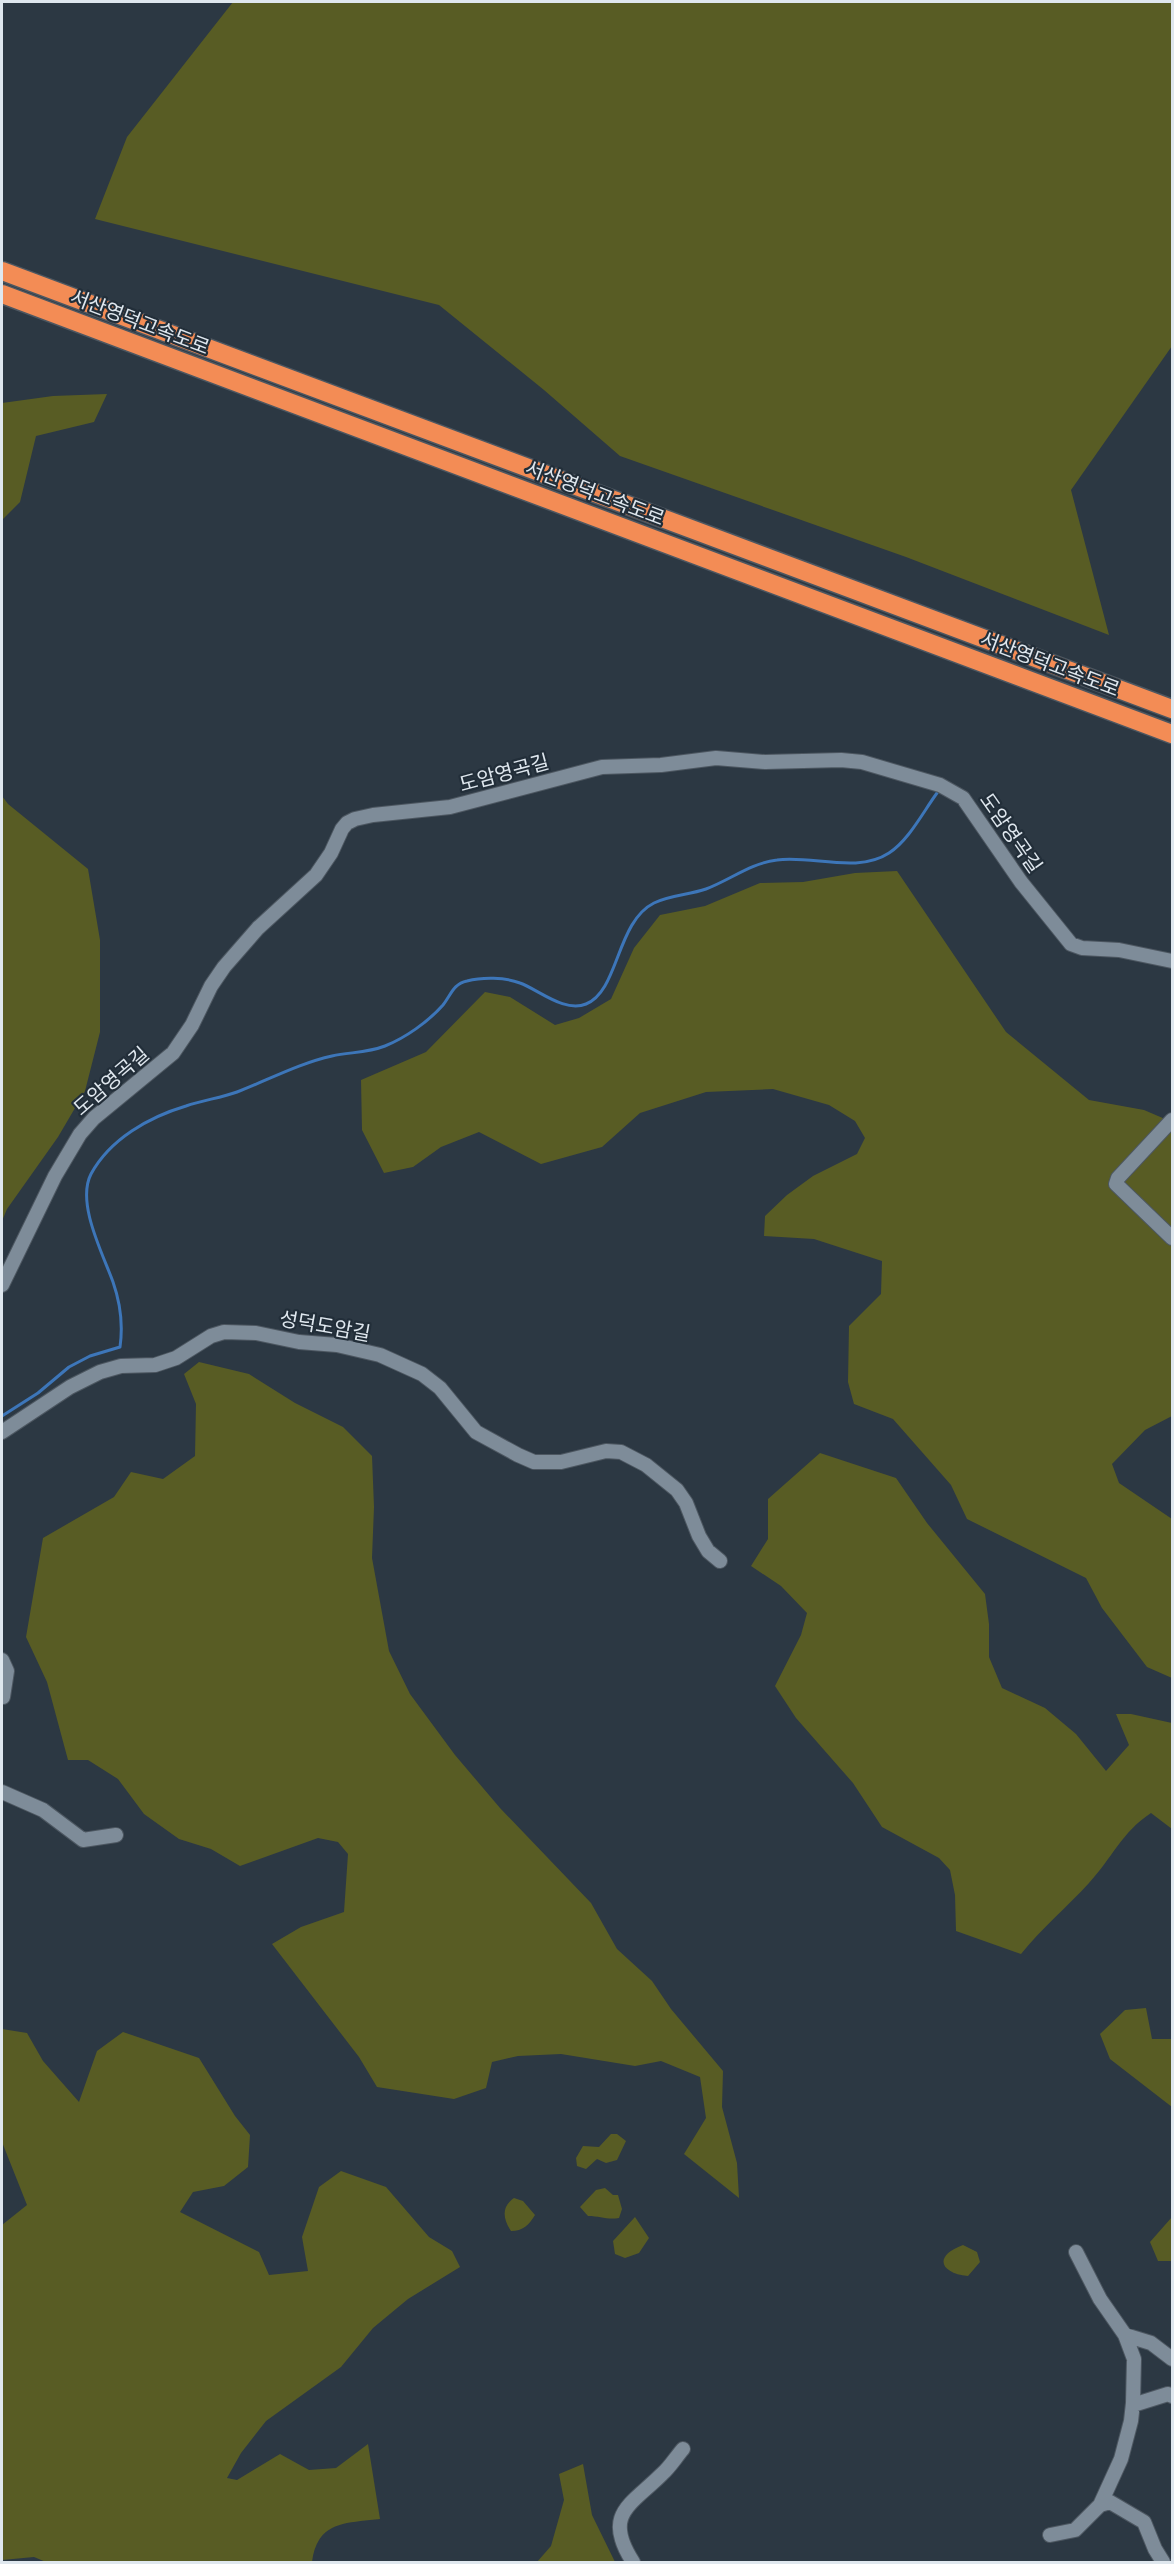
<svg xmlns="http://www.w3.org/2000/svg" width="1174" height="2564" font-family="'Times New Roman','Noto Sans KR',serif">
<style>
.green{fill:#585c24}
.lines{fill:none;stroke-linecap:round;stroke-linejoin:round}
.stream{stroke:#3d76b9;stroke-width:3}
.street-casing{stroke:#4d5761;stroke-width:16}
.highway-casing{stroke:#4d5761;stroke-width:21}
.street{stroke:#7e8c99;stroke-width:14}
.highway{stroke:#f38c55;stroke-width:18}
.labels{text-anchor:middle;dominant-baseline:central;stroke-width:4.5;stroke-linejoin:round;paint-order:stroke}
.street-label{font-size:20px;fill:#dfe7ee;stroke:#222e39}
</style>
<rect width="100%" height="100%" fill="#2c3843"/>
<path class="green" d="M233 2H1172V346L1071 490 1109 635 906 557 620 456 544 390 439 305 95 219 127 137Z
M107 394 94 422 36 436 20 502 2 520V403L53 396Z
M2 796 8 804 88 869 100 940V1032L85 1091 58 1137 7 1209 2 1221Z
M897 871 1006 1032 1089 1100 1144 1110 1172 1122V1416L1145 1430 1112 1464 1119 1483 1172 1519V1678L1147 1667 1102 1608 1086 1578 967 1519 951 1485 893 1419 854 1404 848 1382 849 1326 881 1294 882 1261 814 1239 764 1236 765 1216 787 1195 813 1176 857 1154 865 1138 855 1121 829 1105 773 1089 706 1092 640 1113 602 1147 541 1164 479 1132 441 1147 413 1167 384 1173 362 1130 361 1080 426 1052 485 992 510 997 555 1025 579 1018 611 999 634 948 660 915 705 906 760 883 803 882 855 873Z
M199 1362 249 1374 295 1403 343 1427 372 1456 374 1507 372 1558 389 1651 410 1694 455 1755 500 1808 591 1903 617 1949 652 1981 671 2009 723 2071 722 2107 737 2163 739 2198 684 2154 706 2118 700 2077 661 2061 635 2066 561 2054 518 2056 492 2062 486 2088 454 2099 377 2087 359 2057 272 1944 301 1927 344 1912 348 1854 338 1842 318 1838 240 1866 211 1849 179 1839 144 1814 118 1779 88 1760H68L47 1682 26 1637 43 1538 114 1497 131 1472 163 1479 195 1456 196 1404 184 1374Z
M820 1453 896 1478 927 1523 985 1594 989 1624V1657L1002 1688 1045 1708 1076 1734 1106 1771 1129 1745 1116 1714H1131L1172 1723V1829L1151 1813C1122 1832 1112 1858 1089 1883 1067 1907 1042 1928 1021 1954L956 1931 955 1895 950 1870 939 1858 882 1827 853 1783 796 1718 775 1686 801 1635 807 1613 781 1586 751 1566 768 1539V1499Z
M1146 2008 1152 2039H1172V2107L1110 2059 1100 2034 1125 2010Z
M2 2029 27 2033 43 2061 79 2102 97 2051 123 2032 199 2058 235 2116 250 2135 248 2167 224 2186 193 2192 180 2212 259 2252 269 2275 308 2271 302 2237 319 2187 341 2171 386 2187 429 2237 452 2251 460 2267 408 2299 373 2328 341 2367 266 2421 241 2453 227 2478 237 2480 280 2454 309 2470 336 2468 368 2444 380 2519C346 2523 317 2521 312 2562H46L34 2557 2 2560V2225L27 2205 2 2142Z
M611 2134H617L626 2141 617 2160 606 2163 597 2159 586 2169 577 2166 576 2158 583 2146 599 2147Z
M605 2188 613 2195H618L622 2209 619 2218C607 2220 600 2216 588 2216L580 2207 596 2190Z
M514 2198 523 2201 535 2215C529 2225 523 2231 511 2231 503 2219 501 2207 514 2198Z
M635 2217 649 2238 639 2253 625 2258 615 2254 613 2241Z
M1172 2217V2261H1158L1150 2242Z
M963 2245 977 2252 980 2262 968 2276C940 2273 933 2256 963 2245Z
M583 2464 592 2515 615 2562H537L551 2546 564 2500 559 2474Z"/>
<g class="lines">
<path class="stream" d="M2 1416 38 1393 69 1367 90 1356 120 1347C123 1326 120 1302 113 1282 103 1254 76 1203 91 1174 110 1139 149 1117 186 1106 203 1100 221 1098 237 1092 268 1080 300 1063 332 1056 350 1052 367 1053 385 1046 405 1038 428 1022 443 1005 451 995 453 984 467 981 482 977 505 977 520 983 539 990 565 1013 586 1004 619 991 616 922 654 903 670 895 689 895 706 889 730 880 751 863 777 860 812 855 857 874 889 853 909 840 923 812 937 793"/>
<g class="street-casing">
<path id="street" d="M1172 1120 1118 1178 1116 1184 1172 1238
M2 1285 55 1176 80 1134 94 1118 173 1053 192 1025 211 986 224 967 258 928 316 875 331 853 342 829 347 823 355 819 373 815 450 807 602 767 661 765 716 758 765 762 841 760 862 762 940 785 963 798 1021 882 1071 944 1082 948 1119 950 1172 961
M2 1432 70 1387 100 1372 121 1366 155 1365 176 1358 211 1336 224 1332 256 1333 299 1342 337 1345 380 1355 422 1374 440 1388 476 1432 518 1455 534 1462H561L606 1451 621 1452 646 1465 677 1490 686 1503 699 1536 708 1551 720 1561
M2 1660 7 1671 3 1697
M2 1792 43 1810 83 1840 116 1835
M1125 2335 1151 2343 1172 2359
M1133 2405 1168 2394 1172 2396
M1100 2505 1110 2502 1144 2522 1155 2549 1163 2562
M1050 2535 1075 2530 1100 2505 1121 2459 1131 2421 1133 2403 1134 2359 1125 2335 1100 2299 1076 2252
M633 2562C602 2514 631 2505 662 2474 670 2467 676 2457 683 2449"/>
</g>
<g class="highway-casing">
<path id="highway" d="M2 271 1172 709
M2 294 1172 734"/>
</g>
<use href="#street" class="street"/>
<use href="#highway" class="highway"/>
</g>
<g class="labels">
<g class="street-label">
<text transform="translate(140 322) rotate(21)">서산영덕고속도로</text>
<text transform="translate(595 493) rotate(21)">서산영덕고속도로</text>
<text transform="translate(1050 664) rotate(21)">서산영덕고속도로</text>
<text transform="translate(504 773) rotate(-15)">도암영곡길</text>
<text transform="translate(1011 833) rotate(55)">도암영곡길</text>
<text transform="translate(111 1081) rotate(-41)">도암영곡길</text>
<text transform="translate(325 1326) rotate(10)">성덕도암길</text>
</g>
</g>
<rect width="1174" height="2564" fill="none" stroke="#dfe7ee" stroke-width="6"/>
</svg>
